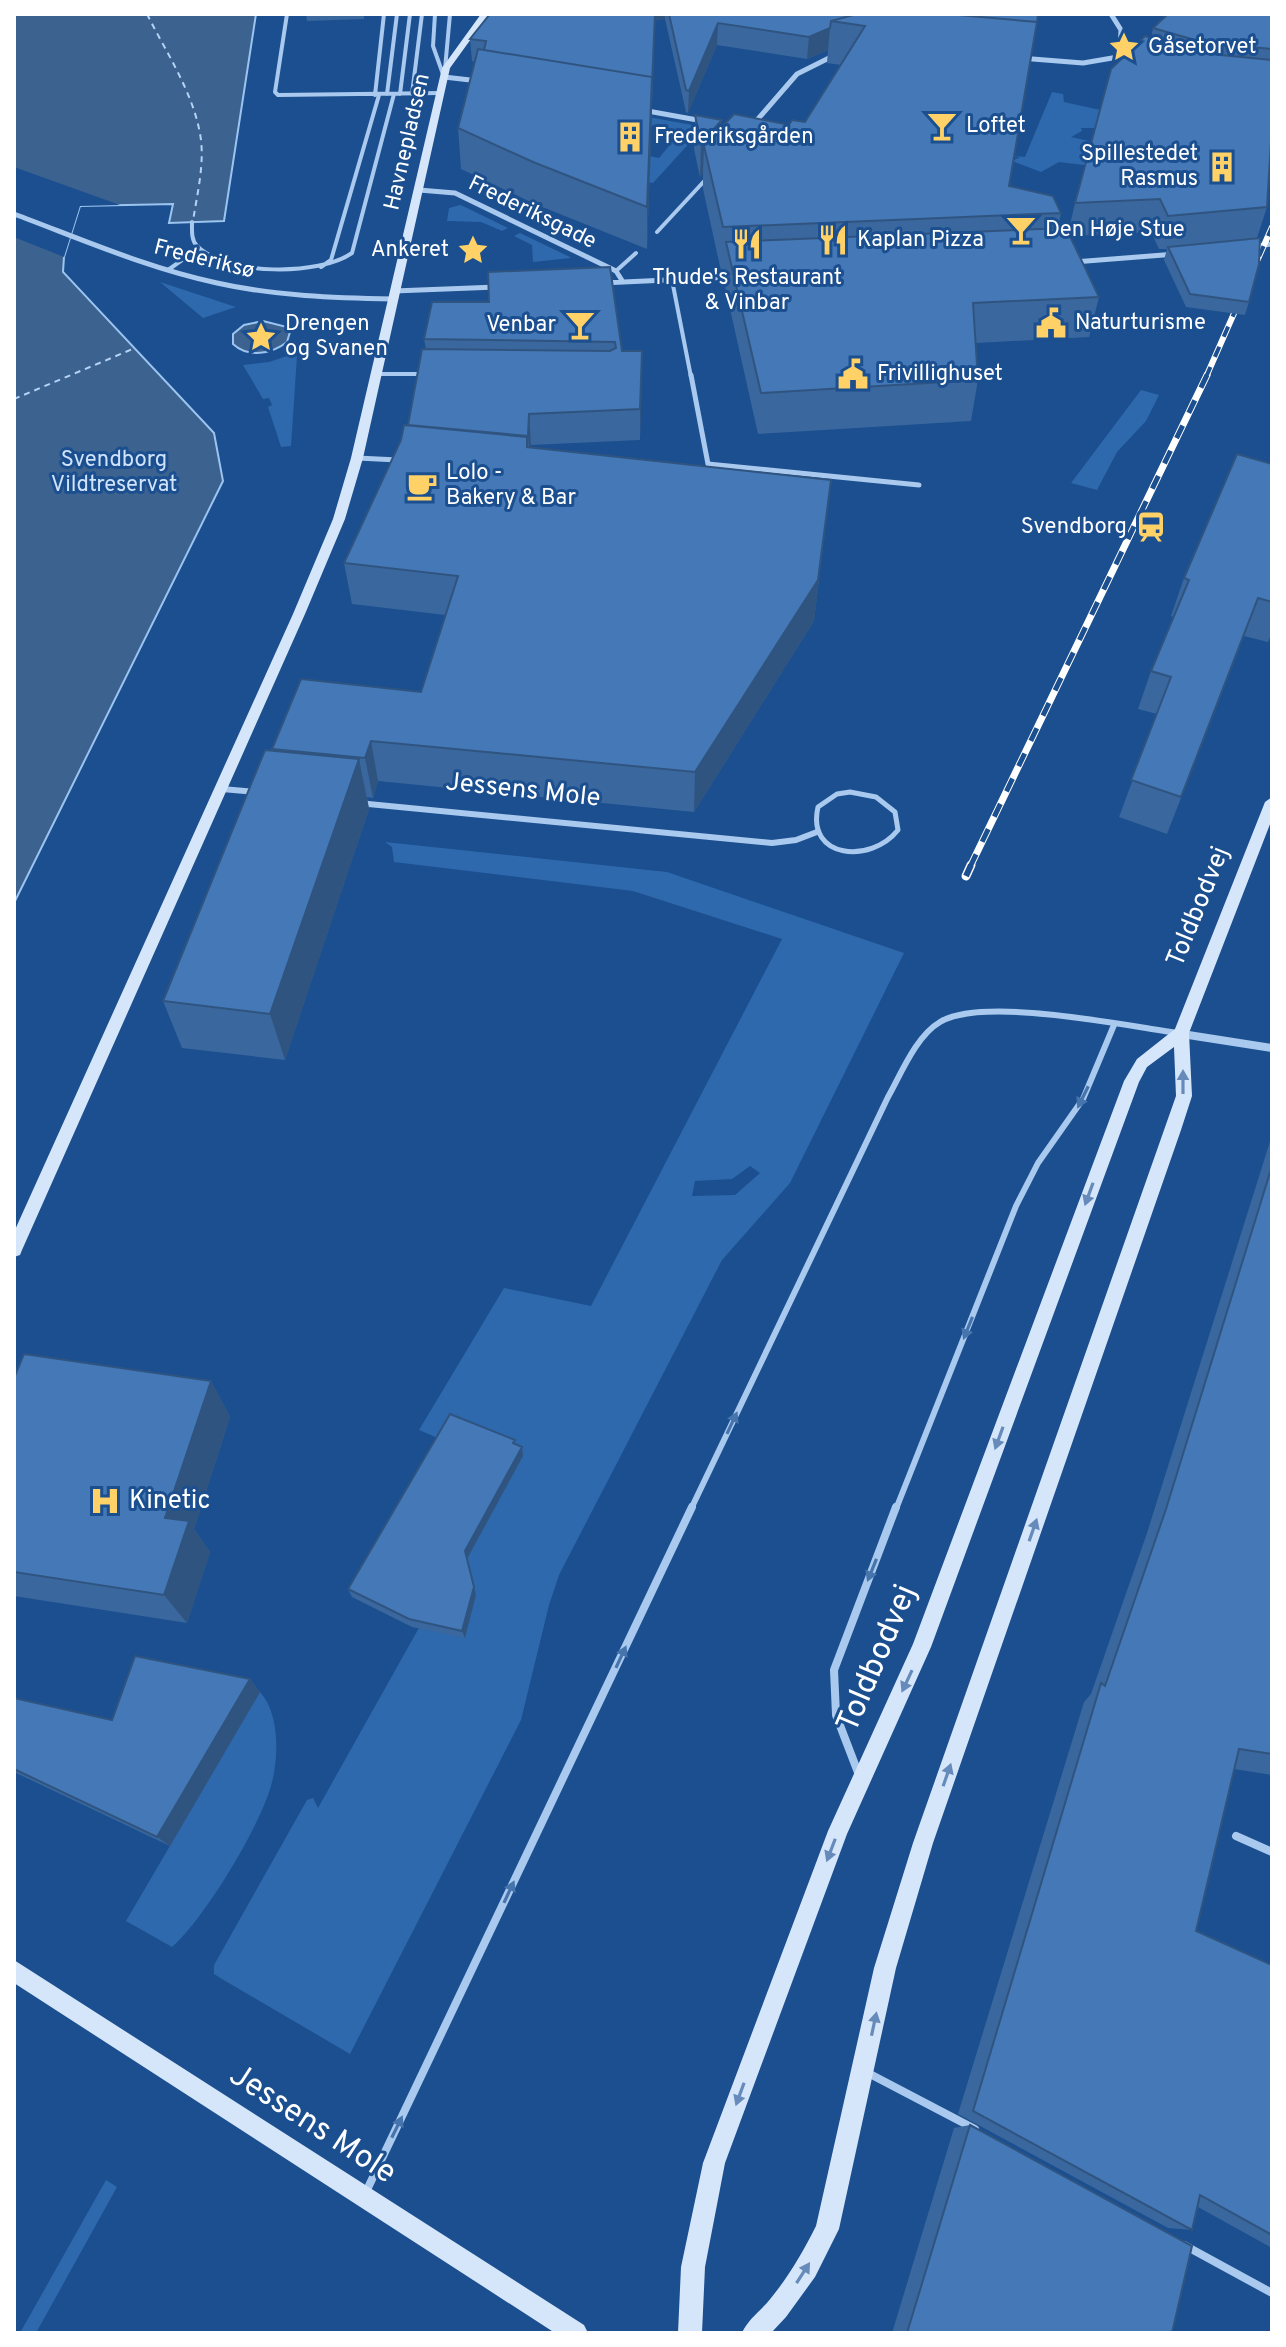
<svg xmlns="http://www.w3.org/2000/svg" width="1286" height="2347" font-family="Overpass,sans-serif">
<style>
.green{fill:#2e69ad;fill-rule:evenodd}
.water{fill:#3c6290;stroke:#9cc4f0;stroke-width:2}
.pier{fill:#1b4f8f}
.lines{fill:none;stroke-linecap:round;stroke-linejoin:round}
.ferry{stroke:#b5d3f5;stroke-width:2;stroke-dasharray:6 5;stroke-linecap:butt}
.lane-far3{stroke:#a9c9ee;stroke-width:4}
.lane-far2{stroke:#a9c9ee;stroke-width:5}
.lane-far1{stroke:#a9c9ee;stroke-width:6}
.lane{stroke:#a9c9ee;stroke-width:8}
.street-far2{stroke:#a9c9ee;stroke-width:5}
.street-far1{stroke:#a9c9ee;stroke-width:6}
.street{stroke:#a9c9ee;stroke-width:8}
.secondary{fill:#d6e6fa;fill-rule:evenodd}
.rail-far2-casing{stroke:#fff;stroke-width:6}
.rail-far1-casing{stroke:#fff;stroke-width:7}
.rail-casing{stroke:#fff;stroke-width:9}
.rail-far2{stroke:#1b4f8f;stroke-width:4;stroke-dasharray:11;stroke-linecap:butt}
.rail-far1{stroke:#1b4f8f;stroke-width:5;stroke-dasharray:14;stroke-linecap:butt}
.rail{stroke:#1b4f8f;stroke-width:6;stroke-dasharray:18;stroke-linecap:butt}
.wall{fill:#3a679d}
.shaded-wall{fill:#305480}
.building{fill:#4478b7;stroke:#305480;stroke-width:2}
.oneway{fill:#668bba}
.oneway2{fill:#4674ac}
.labels{text-anchor:middle;dominant-baseline:central;stroke-width:6;stroke-linejoin:round;paint-order:stroke}
.far-poi-label{font-size:22px;fill:#fff;stroke:#1b4f8f;text-anchor:start}
.far-street-label{font-size:22px;fill:#fff;stroke:#1b4f8f}
.far-park-label{font-size:22px;fill:#cfe3fa;stroke:#1b4f8f}
.street-label{font-size:26px;fill:#fff;stroke:#1b4f8f}
.poi-label{font-size:26px;fill:#fff;stroke:#1b4f8f;text-anchor:start}
.near-street-label{font-size:32px;fill:#fff;stroke:#1b4f8f}
</style>
<rect width="100%" height="100%" fill="#1b4f8f"/>
<path class="green" d="M1052 92 1063 94 1064 102 1114 113 1098 128H1081L1082 131 1071 137 1098 143 1108 168 1059 162 1041 172 1012 161 1020 157 992 153 1025 157Z
M609 110 704 127 653 183 642 181 633 153 659 158 681 131 604 116Z
M460 205 465 207 508 228 502 231 481 222 447 221 449 208Z
M520 233 570 257 571 258 533 262 532 245 514 236Z
M160 282 236 307 203 318Z
M293 354 297 356 291 446 281 447 268 407 272 405 269 398 263 399 243 365 269 362Z
M1141 390 1159 395 1146 421 1117 452 1097 490 1071 483Z
M385 842 667 872 904 953 790 1183 722 1260 559 1575 549 1605 521 1720 350 2054 222 1979 214 1974V1965L307 1800 313 1798 318 1808 420 1626 447 1442 419 1430 504 1288 591 1306 782 939 633 891 394 862 392 847ZM750 1166 760 1173 735 1195 692 1196 695 1181 732 1179Z
M260 1692C280 1714 279 1758 271 1786 259 1828 205 1918 172 1947L126 1921Z
M106 2180 117 2187 36 2333H20Z"/>
<path class="water" d="M14 14H256L224 221 169 223 173 204 80 206 64 257 63 272 214 433 223 481 14 903Z
M263 321 287 327 290 332 287 342C272 354 248 358 233 344V334L244 325Z"/>
<path class="pier" d="M14 167 120 205 80 206 64 257 14 237Z"/>
<g class="lines">
<path class="ferry" d="M147 14C167 54 195 95 201 140 204 167 197 195 193 221
M14 399 135 348"/>
<path class="lane-far3" d="M287 14 275 92 278 95 440 93
M435 14 433 46 444 77
M445 69 450 14
M387 94 397 14
M400 94 410 14
M412 94 422 14
M375 95 384 14
M192 222C192 230 191 240 197 246 227 276 319 276 352 253L394 94
M657 232 708 177
M321 267 331 260 379 95
M168 270 199 248
M616 271 636 253
M672 280 691 377
M377 374H423"/>
<path class="lane-far2" d="M691 375 708 464 919 485
M357 458 398 460
M850 792 876 797 895 812 898 830C871 864 806 859 818 807L837 794Z"/>
<path class="lane-far1" d="M691 1509 888 1097C901 1074 916 1036 940 1022 983 996 1127 1026 1178 1033
M896 1509 1016 1206 1038 1163 1083 1099 1114 1025"/>
<path class="lane" d="M859 1775 836 1715 834 1670 896 1507
M1236 1836 1272 1852
M868 2073 975 2129
M365 2194 692 1507
M1184 2245 1272 2293"/>
<path class="street-far2" d="M1111 14 1121 30 1120 50 1128 59
M1020 58 1083 63 1124 56
M444 77 479 81
M642 110 703 121
M751 127 797 74 835 55
M419 190 455 193 616 271 623 282
M14 214C81 239 147 268 217 283 275 296 335 298 394 299
M1249 247 1272 244
M1074 262 1176 254
M602 283 732 277
M394 291 497 287"/>
<path class="street-far1" d="M222 789 257 792
M358 803 772 843 796 840 817 832"/>
<path class="street" d="M1182 1034 1272 1048"/>
<path class="secondary" d="M481 14H489L450 68 363 458 345 519 305 614 22 1250 20 1255 14 1257V1232L293 614 333 519 351 458 442 68Z
M1272 797V819L1189 1033 1192 1096 1181 1130 933 1843 896 1968 839 2229 815 2277 786 2317 771 2333H742C748 2319 762 2310 771 2298 789 2276 803 2252 816 2226L874 1968 913 1843 1176 1096 1174 1047 1147 1067 1139 1082 931 1647 847 1834 725 2163 705 2267 702 2333H678L681 2267 703 2163 828 1831 913 1644 1124 1081 1137 1059 1175 1029 1265 802Z
M14 1960 584 2325 588 2333H555L14 1983Z"/>
<g class="rail-far2-casing">
<path id="rail-far2" d="M1206 377 1272 227"/>
</g>
<g class="rail-far1-casing">
<path id="rail-far1" d="M970 867 1207 375"/>
</g>
<g class="rail-casing">
<path id="rail" d="M966 876 971 865"/>
</g>
<use href="#rail-far2" class="rail-far2"/>
<use href="#rail-far1" class="rail-far1"/>
<use href="#rail" class="rail"/>
</g>
<path class="wall" d="M306 14H364V19L307 21Z
M490 14H1038L1009 186 1061 213 1058 228 1068 233 1075 203 1151 38 1153 28 1272 14V159H1270L1267 207 1257 238 1249 302 1245 315 1186 307 1164 260 1167 249H1159L1151 232 1069 236 1099 297 1089 337 976 343 978 380 971 421 758 434 724 282V271H721L703 189V173L700 177 694 149 695 115 722 127 789 125 805 122 841 65 827 63 828 50 807 59 717 45 688 113 686 112 665 19 655 20 647 249 535 204 461 169 458 128 475 62 472 61 470 39Z
M610 267 622 351H642L640 440 531 445V447L831 480 814 621 694 812 378 781 373 798 367 797 369 809 285 1060 182 1048 163 1001 273 751 272 749 421 692 445 615 352 604 344 563 408 425 426 349 424 339 489 302Z
M1272 464V632L1268 642 1244 636 1167 834 1119 817 1157 714 1138 709 1151 671 1173 617 1171 616 1184 578Z
M1272 1135V1775L1234 1769 1196 1931 1272 1965V2248L1198 2207 1192 2230 1168 2228 958 2114 1084 1702 1091 1694 1147 1533Z
M14 1378 211 1381 230 1417 194 1529 210 1552 187 1623 14 1596Z
M515 1440 516 1445 522 1447 523 1456 467 1559 476 1595 465 1638 412 1627 352 1597 348 1589Z
M250 1679 260 1692 170 1846 14 1772V1698L112 1720Z
M970 2125 1172 2333H892L954 2128Z"/>
<path class="shaded-wall" d="M655 14H665V19L655 20 652 107Z
M718 23 717 45 688 113 689 91Z
M830 28 828 50 807 59 809 37Z
M652 77V118L647 249V207Z
M722 120 721 154 704 146 703 173 700 177 701 143Z
M642 351V381L640 440V409Z
M529 414 531 445 530 467 528 436Z
M831 480 814 621 694 812 695 772Z
M371 741 378 781 373 798 365 758Z
M359 759 369 809 285 1060 270 1014Z
M211 1381 230 1417 194 1529 210 1552 187 1623 164 1595 165 1518Z
M522 1447 523 1456 467 1559 476 1595 465 1638 462 1631 465 1551Z
M250 1679 260 1692 170 1846 157 1837Z"/>
<path class="building" d="M490 14H655L652 84V77L484 50 486 41 470 39Z
M669 14H857L831 21 830 28 809 37 718 23 689 91 686 90Z
M857 14H947L1037 22 1009 186 1053 196 1061 213 723 227 704 146 734 114 789 125 792 120 805 122 865 26 831 21Z
M947 14H1038L1037 22Z
M1168 14H1272V49L1202 42 1153 28Z
M1145 36 1200 53 1272 60V125L1267 207 1168 216 1160 199 1075 203 1111 69Z
M478 49 652 77 647 207 533 162 458 128Z
M695 115 722 120 701 143Z
M1066 228 1099 297 973 303 978 380 761 393 726 242Z
M1260 238 1259 264 1249 302 1190 294 1168 247Z
M610 267 622 351H642L640 409 529 414 528 436 408 425 422 349 610 351 616 348 615 342 424 339 432 302H489L488 272Z
M404 425 527 437V447L831 480 818 580 695 772 371 741 365 758 272 749 301 679 421 692 458 576 344 563 401 440Z
M1237 454 1272 464V602L1258 598 1181 797 1131 780 1171 677 1151 671 1189 580 1184 578Z
M265 750 359 759 270 1014 163 1001Z
M1272 1166V1754L1239 1749 1196 1931 1272 1965V2235L1200 2195 1192 2230 973 2111 1101 1683 1105 1686 1166 1509Z
M24 1354 211 1381 165 1518 189 1521 164 1595 14 1572V1378Z
M450 1414 515 1440 513 1443 522 1447 465 1551 474 1587 462 1631 409 1619 348 1589Z
M135 1656 250 1679 157 1837 14 1769V1698L112 1720Z
M970 2125 1192 2246 1172 2333H907Z"/>
<defs><path id="oneway-solid" d="M-6-.8H1V-3.2L6.5 0L1 3.2V.8H-6Z" transform="scale(2)"/></defs>
<g class="oneway">
<use href="#oneway-solid" transform="translate(1183 1082) rotate(-90)"/>
<use href="#oneway-solid" transform="translate(1089 1194) rotate(110)"/>
<use href="#oneway-solid" transform="translate(999 1438) rotate(110)"/>
<use href="#oneway-solid" transform="translate(1033 1530) rotate(-71)"/>
<use href="#oneway-solid" transform="translate(907 1681) rotate(115)"/>
<use href="#oneway-solid" transform="translate(947 1775) rotate(-71)"/>
<use href="#oneway-solid" transform="translate(831 1850) rotate(111)"/>
<use href="#oneway-solid" transform="translate(874 2024) rotate(-78)"/>
<use href="#oneway-solid" transform="translate(740 2094) rotate(110)"/>
<use href="#oneway-solid" transform="translate(803 2273) rotate(-57)"/>
</g>
<g class="oneway2">
<use href="#oneway-solid" transform="translate(1083 1097) rotate(116)"/>
<use href="#oneway-solid" transform="translate(968 1328) rotate(112)"/>
<use href="#oneway-solid" transform="translate(732 1423) rotate(-65)"/>
<use href="#oneway-solid" transform="translate(872 1570) rotate(112)"/>
<use href="#oneway-solid" transform="translate(621 1657) rotate(-65)"/>
<use href="#oneway-solid" transform="translate(509 1892) rotate(-65)"/>
<use href="#oneway-solid" transform="translate(397 2127) rotate(-64)"/>
</g>
<defs>
<g id="sight-bare" transform="scale(2.4)"><path d="M0-6L1.8-2.2L6-1.7L2.9 1.2L3.7 5.4L0 3.3L-3.7 5.4L-2.9 1.2L-6-1.7L-1.8-2.2Z" fill="#ffd166" stroke="#1b4f8f" stroke-width="2.5" paint-order="stroke"/></g>
<g id="bar-bare" transform="scale(2.4)"><path d="M-6-5H6L.8 .8V4.5H3.5V6h-7V4.5H-.8V.8Z" fill="#ffd166" stroke="#1b4f8f" stroke-width="2.5" paint-order="stroke"/></g>
<g id="building-bare" transform="scale(2.4)"><path d="M-4-6H4V6H1V3H-1V6H-4ZM-2.5-4.3h1.7v1.8h-1.7ZM.8-4.3h1.7v1.8H.8ZM-2.5-1h1.7V.8h-1.7ZM.8-1h1.7V.8H.8Z" fill="#ffd166" stroke="#1b4f8f" stroke-width="2.5" paint-order="stroke"/></g>
<g id="restaurant-bare" transform="scale(2.4)"><path d="M-5-6h1v4h1v-4h1v4h1v-4h1v5L-1.5 .5V6h-2V.5L-5-1ZM5-6V6H3V1.5H1.5Q1.5-4 5-6Z" fill="#ffd166" stroke="#1b4f8f" stroke-width="2.5" paint-order="stroke"/></g>
<g id="civic-bare" transform="scale(2.4)"><path d="M-.6-6.5H3V-4.5H.6V-3L4-1V1h2V6H-6V1h2V-1L-.6-3ZM-1.2 2.5V6h2.4V2.5Z" fill="#ffd166" stroke="#1b4f8f" stroke-width="2.5" paint-order="stroke"/></g>
<g id="cafe-bare" transform="scale(2.4)"><path d="M-5.5-4.5H6V0H3Q3 3.5 0 3.5H-2.5Q-5.5 3.5-5.5 0ZM3-3.2v2h1.7v-2ZM-6 4.5H4V6H-6Z" fill="#ffd166" stroke="#1b4f8f" stroke-width="2.5" paint-order="stroke"/></g>
<g id="station-bare" transform="scale(2.4)"><path d="M-3-6H3Q5-6 5-4V2Q5 4 3 4L4.5 6H3L1.5 4h-3L-3 6H-4.5L-3 4Q-5 4-5 2V-4Q-5-6-3-6ZM-3.5-4v3h7v-3ZM-3.5 1v1.5H-2V1ZM2 1v1.5H3.5V1Z" fill="#ffd166" stroke="#1b4f8f" stroke-width="2.5" paint-order="stroke"/></g>
<g id="hospital-bare" transform="scale(2.4)"><path d="M-5-5h3v3.5h4V-5h3V5h-3V1.5h-4V5h-3Z" fill="#ffd166" stroke="#1b4f8f" stroke-width="2.5" paint-order="stroke"/></g>
</defs>
<g fill-rule="evenodd">
<use href="#sight-bare" x="1124" y="47"/>
<use href="#bar-bare" x="942" y="126"/>
<use href="#building-bare" x="630" y="137"/>
<use href="#building-bare" x="1222" y="167"/>
<use href="#bar-bare" x="1021" y="230"/>
<use href="#restaurant-bare" x="833" y="240"/>
<use href="#restaurant-bare" x="747" y="244"/>
<use href="#sight-bare" x="473" y="250"/>
<use href="#civic-bare" x="1051" y="323"/>
<use href="#bar-bare" x="580" y="325"/>
<use href="#sight-bare" x="261" y="337"/>
<use href="#civic-bare" x="853" y="374"/>
<use href="#cafe-bare" x="422" y="486"/>
<use href="#station-bare" x="1151" y="527"/>
<use href="#hospital-bare" x="105" y="1501"/>
</g>
<g class="labels">
<g class="far-poi-label">
<text x="1148" y="47">Gåsetorvet</text>
<text x="966" y="126">Loftet</text>
<text x="654" y="137">Frederiksgården</text>
<text x="1198" y="154" text-anchor="end">Spillestedet<tspan x="1198" dy="25">Rasmus</tspan></text>
<text x="1045" y="230">Den Høje Stue</text>
<text x="857" y="240">Kaplan Pizza</text>
<text x="449" y="250" text-anchor="end">Ankeret</text>
<text x="747" y="278" text-anchor="middle">Thude's Restaurant<tspan x="747" dy="25">&amp; Vinbar</tspan></text>
<text x="1075" y="323">Naturturisme</text>
<text x="285" y="324">Drengen<tspan x="285" dy="25">og Svanen</tspan></text>
<text x="556" y="325" text-anchor="end">Venbar</text>
<text x="877" y="374">Frivillighuset</text>
<text x="446" y="473">Lolo -<tspan x="446" dy="25">Bakery &amp; Bar</tspan></text>
<text x="1127" y="527" text-anchor="end">Svendborg</text>
</g>
<g class="far-street-label">
<text transform="translate(408 142) rotate(-77)">Havnepladsen</text>
<text transform="translate(532 213) rotate(26)">Frederiksgade</text>
<text transform="translate(204 260) rotate(14)">Frederiksø</text>
</g>
<g class="far-park-label">
<text x="114" y="460">Svendborg<tspan x="114" dy="25">Vildtreservat</tspan></text>
</g>
<g class="street-label">
<text transform="translate(523 791) rotate(6)">Jessens Mole</text>
<text transform="translate(1199 907) rotate(-68)">Toldbodvej</text>
</g>
<g class="poi-label">
<text x="129" y="1501">Kinetic</text>
</g>
<g class="near-street-label">
<text transform="translate(878 1659) rotate(-67)">Toldbodvej</text>
<text transform="translate(312 2125) rotate(33)">Jessens Mole</text>
</g>
</g>
<rect width="1286" height="2347" fill="none" stroke="#ffffff" stroke-width="32"/>
</svg>
